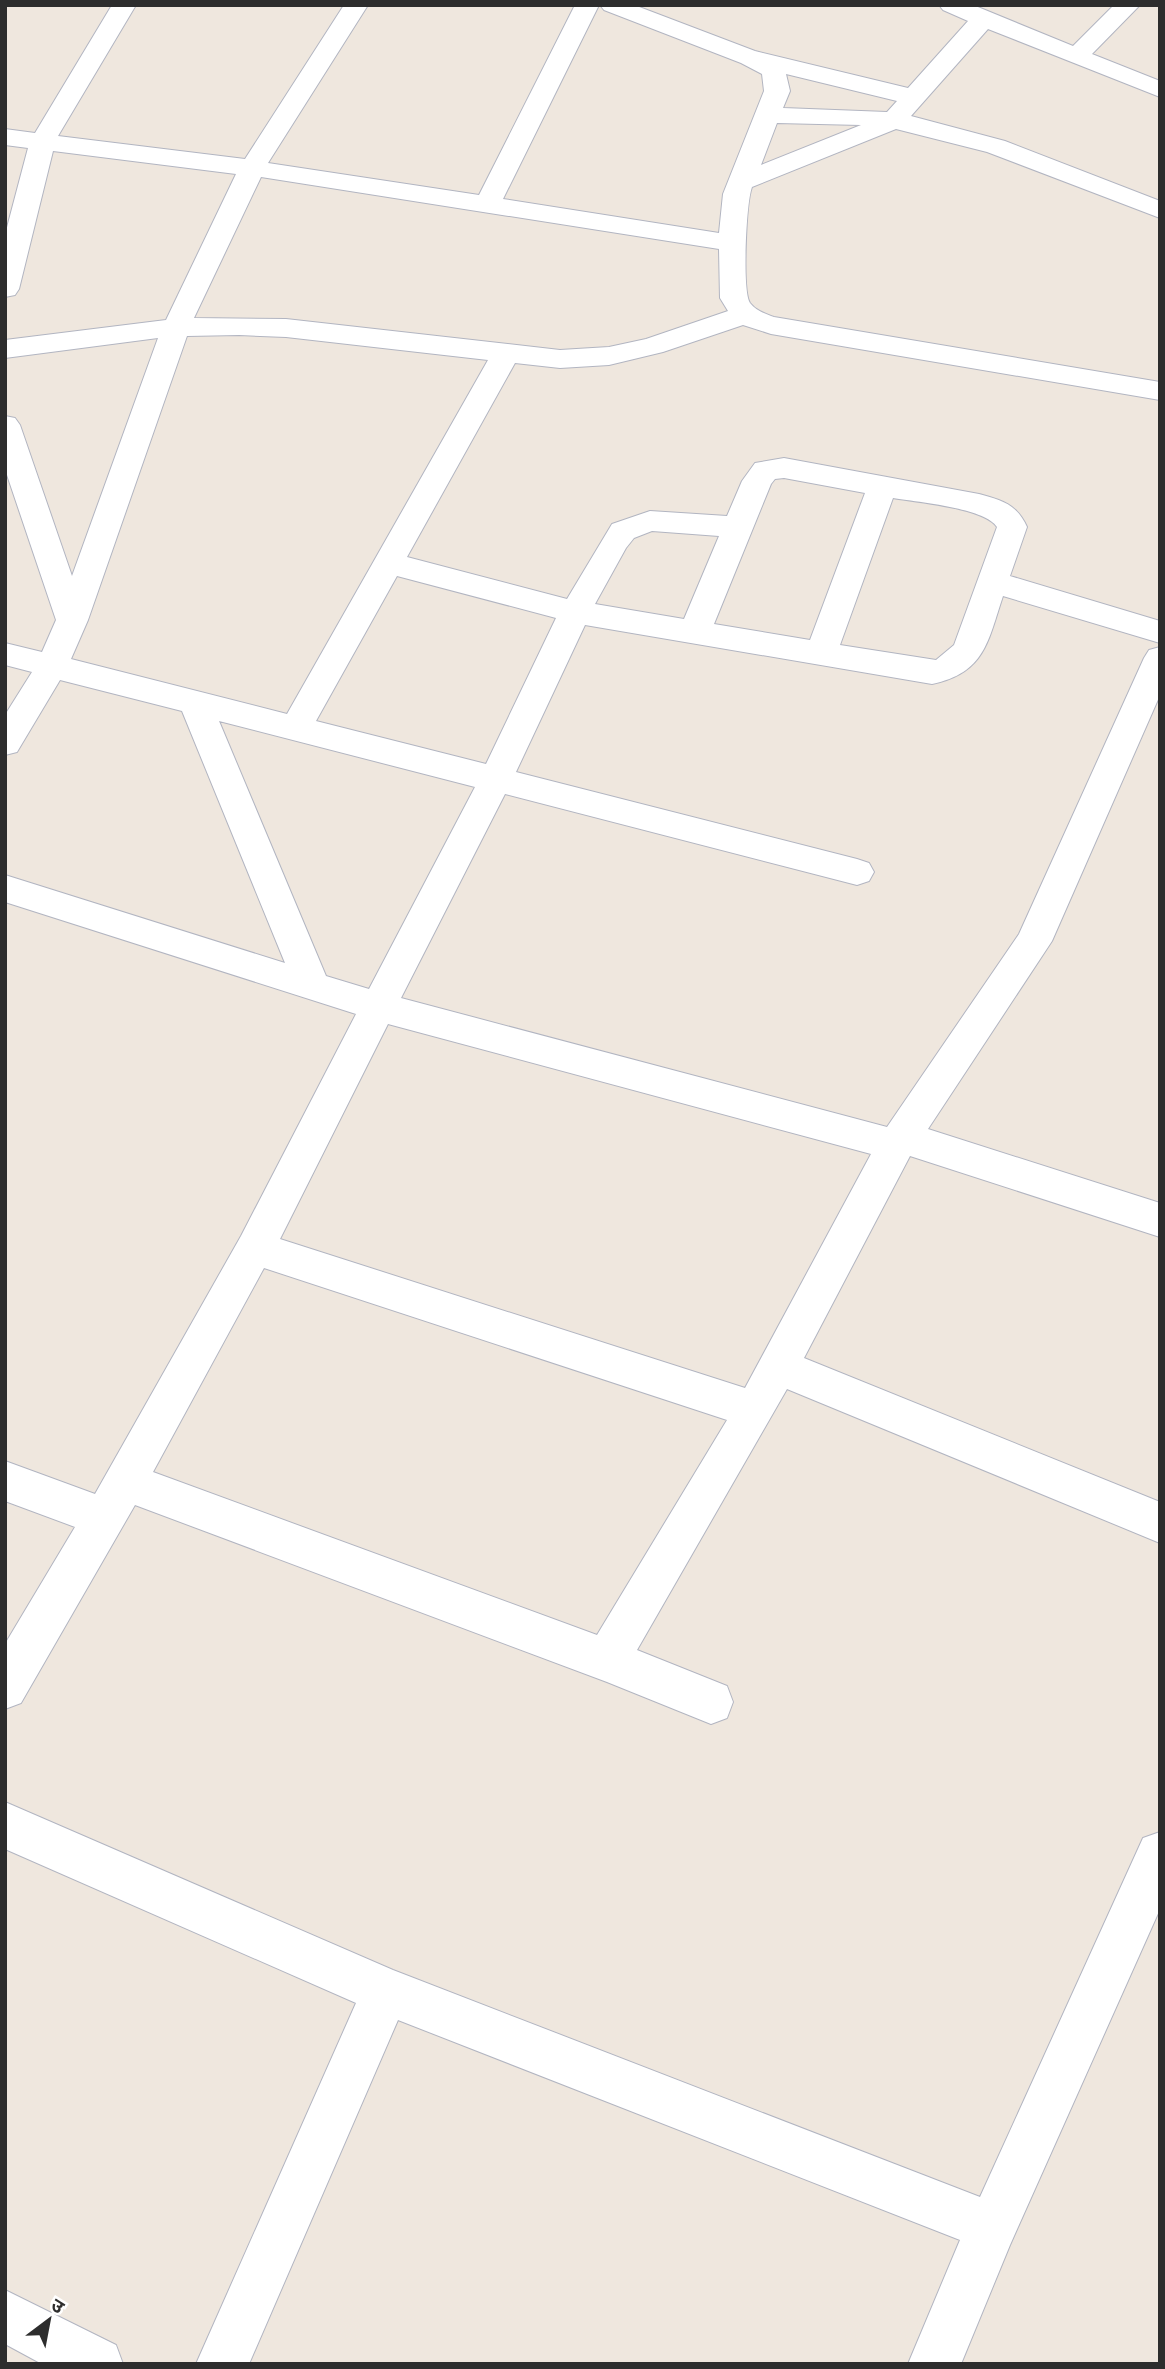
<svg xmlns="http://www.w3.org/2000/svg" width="1165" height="2369" font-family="Manrope,'Noto Sans Devanagari',sans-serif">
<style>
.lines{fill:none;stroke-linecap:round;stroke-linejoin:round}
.minor-casing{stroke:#b2b5c1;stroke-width:2}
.minor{fill:#fff;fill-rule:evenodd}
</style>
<rect width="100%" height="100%" fill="#efe7de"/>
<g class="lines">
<g class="minor-casing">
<path id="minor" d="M112 5H136L58 136 245 159 344 5H368L268 163 479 195 575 5H599L503 199 719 233 723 194 764 91 762 74 741 63 604 10 600 5H634L755 51 908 88 968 21 943 10 939 5H973L1073 46 1114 5H1140L1092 54 1160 81V97L988 29 911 116 1005 141 1160 201V218L987 152 896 129 752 187C746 203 742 291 750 303 756 311 766 314 774 317L1160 382V400L771 334 743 325 663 352 609 365 560 368 515 363 407 557 567 599 612 524 650 511 727 516 742 481 755 463 784 458 979 494C1001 500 1017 504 1027 527L1010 576 1160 621V643L1003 596C988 641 985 673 932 684L585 625 516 772 857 859 869 863 874 872 869 881 857 885 505 794 401 998 887 1127 1019 934 1144 658 1149 650 1160 647V695L1052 941 928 1129 1160 1203V1237L910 1156 804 1358 1160 1502V1543L787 1389 637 1650 727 1686 733 1702 727 1718 711 1724 607 1682 135 1505 21 1703 5 1709V1644L75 1527 5 1501V1461L95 1494 241 1236 356 1014 5 902V875L285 963 182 711 60 680 17 752 5 755V715L32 672 5 665V643L42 652 56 620 5 469V416L15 418 20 425 72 576 158 338 5 358V340L166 320 236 174 53 151 19 289 15 295 5 297V235L28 148 5 145V129L35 133ZM786 74 897 101 887 112 783 108 790 91ZM777 123 861 125 761 165ZM261 177 719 249 720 298 728 311 646 339 609 347 560 350 286 319 194 318ZM239 335 286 337 488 360 287 714 71 659 88 620 187 336ZM784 478 865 493 810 640 714 624 771 484 775 479ZM893 498C917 502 985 508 997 527L954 645 936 660 840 645ZM652 531 719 536 684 619 595 604 626 548 634 538ZM397 576 556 618 486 764 316 721ZM219 721 475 787 369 989 326 976ZM388 1024 871 1154 745 1388 280 1239ZM264 1268 727 1420 597 1635 153 1472Z
M5 1802 393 1970 980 2197 1143 1838 1160 1832V1909L1010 2245 961 2364H908L960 2240 398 2020 249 2364H196L356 2003 5 1849Z
M5 2290 116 2345 123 2364H42L5 2344Z"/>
</g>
<use href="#minor" class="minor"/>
</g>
<rect width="1165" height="2369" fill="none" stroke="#2d2d2d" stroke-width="14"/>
<g transform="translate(49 2320) rotate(32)" stroke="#ffffff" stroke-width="5" paint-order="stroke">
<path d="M0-5L12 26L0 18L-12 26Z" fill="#2d2d2d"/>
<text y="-10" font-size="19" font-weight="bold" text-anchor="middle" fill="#2d2d2d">उ</text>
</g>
</svg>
